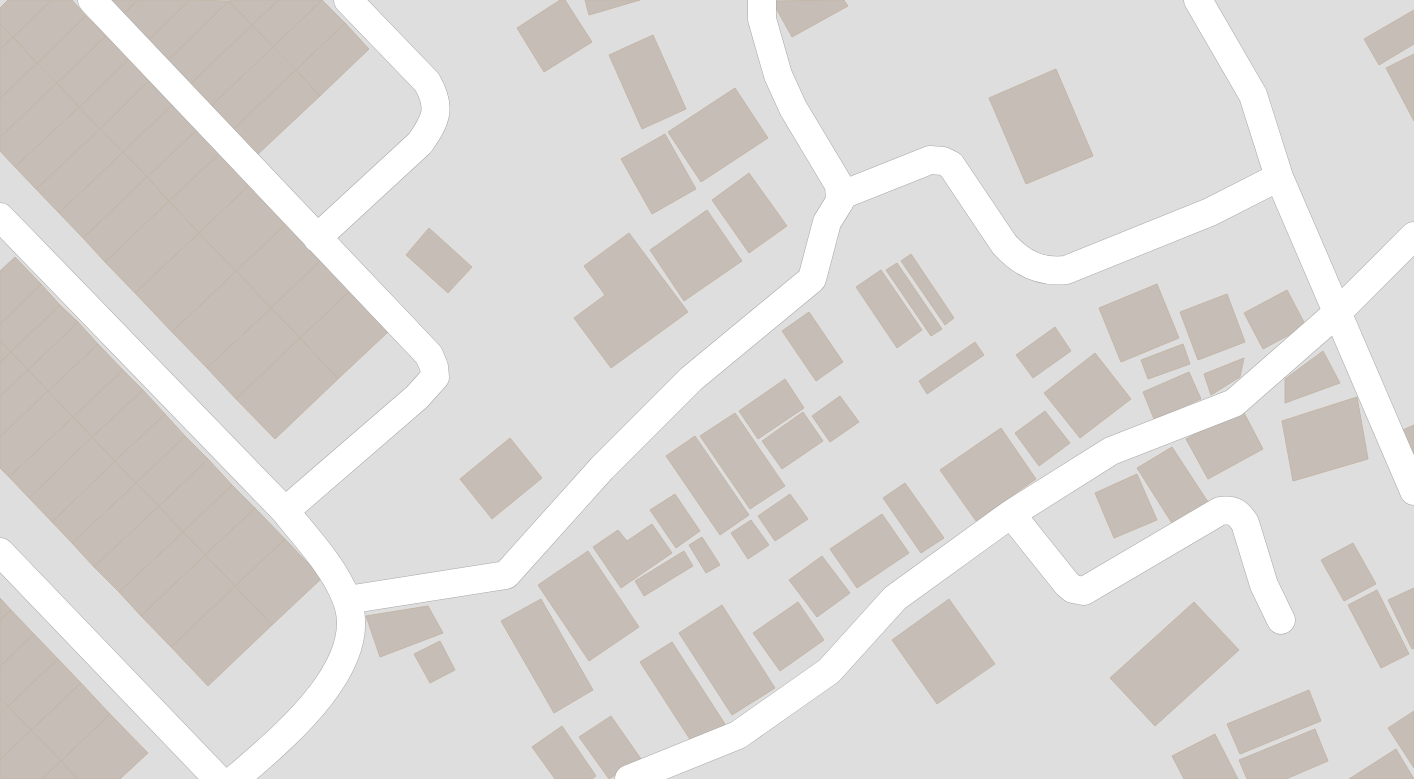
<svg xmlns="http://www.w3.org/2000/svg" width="1414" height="779" font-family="Cabin,sans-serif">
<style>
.residential{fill:#dfdede}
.building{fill:#c6beb6;stroke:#c4b6a8}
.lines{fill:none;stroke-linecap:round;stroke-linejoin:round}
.minor-casing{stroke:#a8a8a8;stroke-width:29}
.minor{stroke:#fff;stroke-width:28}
</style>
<rect width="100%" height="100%" fill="#f1efe7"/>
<path class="residential" d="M0 0H1414V779H0Z"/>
<path class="building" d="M8 0H52L13 37 0 24V8Z
M52 0H72L86 16 37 63 13 37Z
M106 0H138L121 16Z
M138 0H190L146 42 121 16Z
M190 0 229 1 166 62 146 42Z
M231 0H279L252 25 229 1Z
M279 0H322L273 47 252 25Z
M322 0 345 23 296 70 273 47Z
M560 0H565L592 42 544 72 517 28Z
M585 0H640L589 15Z
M844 0 848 6 792 37 772 1Z
M229 1 252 25 188 86 166 62Z
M1414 10V44L1379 65 1364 39Z
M86 16 106 36 57 83 37 63Z
M345 23 369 49 320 96 296 70Z
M0 24 13 37 0 49Z
M252 25 273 47 209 108 188 86Z
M653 35 686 109 642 129 609 55Z
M106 36 129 59 79 107 57 83Z
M13 37 37 63 0 98V49Z
M273 47 296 70 231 131 209 108Z
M1414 54V121L1386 68Z
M129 59 149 81 100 129 79 107Z
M37 63 57 83 0 137V98Z
M1056 69 1093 156 1026 184 989 98Z
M296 70 320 96 256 156 231 131Z
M149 81 172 105 123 152 100 129Z
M57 83 79 107 15 167 0 151V137Z
M735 88 768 138 701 182 668 132Z
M172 105 197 130 147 177 123 152Z
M79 107 100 129 36 189 15 167Z
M100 129 123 152 59 213 36 189Z
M197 130 219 154 169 201 147 177Z
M665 134 696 189 652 214 621 159Z
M123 152 147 177 83 238 59 213Z
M219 154 249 185 199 233 169 201Z
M749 173 787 226 749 253 712 200Z
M147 177 169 201 105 262 83 238Z
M249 185 286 224 236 271 199 233Z
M169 201 199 233 135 293 105 262Z
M707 210 742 261 684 301 650 250Z
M286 224 320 261 271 308 236 271Z
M429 228 472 267 448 293 406 255Z
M199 233 236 271 172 332 135 293Z
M629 233 688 312 611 368 574 318 605 295 584 266Z
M911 254 954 318 945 325 901 261Z
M15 257 41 284 0 324V271Z
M320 261 350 291 300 338 271 308Z
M897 263 942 329 931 336 886 270Z
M881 270 922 330 897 348 856 287Z
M236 271 271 308 207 368 172 332Z
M41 284 60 305 11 352 0 340V324Z
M1157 284 1179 338 1121 362 1099 308Z
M1287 290 1306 326 1263 349 1244 313Z
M350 291 388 332 338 379 300 338Z
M1227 294 1245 342 1198 360 1180 312Z
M60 305 78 322 28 370 11 352Z
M271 308 300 338 236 399 207 368Z
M809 312 843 362 816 381 782 331Z
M78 322 98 344 48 391 28 370Z
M1055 327 1071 351 1033 378 1016 355Z
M300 338 338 379 275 439 236 399Z
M0 340 11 352 0 362Z
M975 342 984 355 927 394 919 381Z
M98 344 123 370 73 417 48 391Z
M1183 344 1190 364 1148 379 1141 360Z
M1323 351 1340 383 1285 403V379Z
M11 352 28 370 0 396V362Z
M1095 353 1131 399 1080 438 1044 393Z
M1244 358 1240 377 1211 395 1204 374Z
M28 370 48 391 0 437V396Z
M123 370 143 390 92 437 73 417Z
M1189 372 1201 399 1154 419 1143 392Z
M785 379 804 408 758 439 739 411Z
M143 390 165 414 115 461 92 437Z
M48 391 73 417 9 477 0 468V437Z
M840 396 859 422 830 442 812 416Z
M1357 397 1368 459 1293 481 1282 421Z
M1242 409 1263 449 1208 479 1186 439Z
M1045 411 1070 443 1039 466 1015 433Z
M803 412 823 441 782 469 762 441Z
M735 413 785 486 750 509 700 436Z
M165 414 185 436 136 483 115 461Z
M73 417 92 437 29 498 9 477Z
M1414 425V467L1398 432Z
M1001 428 1036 479 976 521 940 470Z
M185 436 208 459 159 506 136 483Z
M695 436 749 515 720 535 666 456Z
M92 437 115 461 52 522 29 498Z
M510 438 542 478 492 519 460 479Z
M1172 447 1210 505 1175 528 1137 468Z
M208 459 232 485 183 532 159 506Z
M115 461 136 483 72 543 52 522Z
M1137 474 1157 520 1114 538 1095 493Z
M136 483 159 506 94 567 72 543Z
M905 483 944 538 921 553 883 498Z
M232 485 255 508 205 555 183 532Z
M675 494 700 531 676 548 650 510Z
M790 494 808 519 775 541 758 516Z
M159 506 183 532 119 592 94 567Z
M255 508 285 539 235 586 205 555Z
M882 514 909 553 857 588 830 549Z
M751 520 769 545 748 559 731 533Z
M652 524 672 553 621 588 593 547 618 530 627 541Z
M183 532 205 555 141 616 119 592Z
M702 537 720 565 706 573 689 545Z
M285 539 322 578 272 625 235 586Z
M1353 543 1376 584 1344 601 1321 560Z
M588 551 639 627 589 661 538 585Z
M684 551 693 566 644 596 635 581Z
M205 555 235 586 171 647 141 616Z
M822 556 850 593 817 617 789 580Z
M235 586 272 625 208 686 171 647Z
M1414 588V648L1412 649 1388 600Z
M1377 590 1409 654 1381 668 1348 605Z
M0 598 11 610 0 620Z
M541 599 593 690 554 713 501 621Z
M949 599 995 664 937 704 892 640Z
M798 602 824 640 780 671 753 633Z
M1194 602 1239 650 1155 726 1110 678Z
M722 605 775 688 732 715 679 633Z
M428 606 443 633 380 657 366 616Z
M11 610 34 634 0 666V620Z
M34 634 58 659 8 706 0 698V666Z
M440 641 455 670 430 683 414 654Z
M672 642 725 724 693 744 640 662Z
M58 659 81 683 31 730 8 706Z
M81 683 110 714 61 761 31 730Z
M1309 690 1321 721 1240 754 1227 724Z
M0 698 8 706 0 714Z
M8 706 31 730 0 760V714Z
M1414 711V768L1388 728Z
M110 714 148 753 120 779H78L61 761Z
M611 716 641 759 609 779 579 737Z
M562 726 596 776 592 779H555L532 747Z
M1315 729 1328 761 1286 779H1247L1239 760Z
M31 730 61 761 42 779H0V760Z
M1215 734 1238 779H1184L1172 756Z
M1396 749 1414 779H1349Z
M61 761 78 779H42Z"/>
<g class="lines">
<g class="minor-casing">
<path id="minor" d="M92 0 429 355 434 367 435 377 417 397 285 511C307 539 333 565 346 598 374 665 279 741 235 779
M1198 0 1253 95 1279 177 1414 491
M842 195 930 160 943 161 951 165 1004 244C1021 263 1040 273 1066 270L1210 212 1279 177
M0 217 285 511
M317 238 420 143C436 120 442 108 427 82L348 0
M1011 514 1067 584 1073 589 1084 591 1220 511C1232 509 1238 512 1245 523L1264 585 1281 620
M0 552 218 779
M347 600 506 575 602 468 691 379 812 279 827 222 840 201 839 185 793 108 778 75 762 19V0
M629 779 738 735 829 671 895 598 1011 514 1111 451 1234 403 1338 312 1414 236"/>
</g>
<use href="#minor" class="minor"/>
</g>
</svg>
